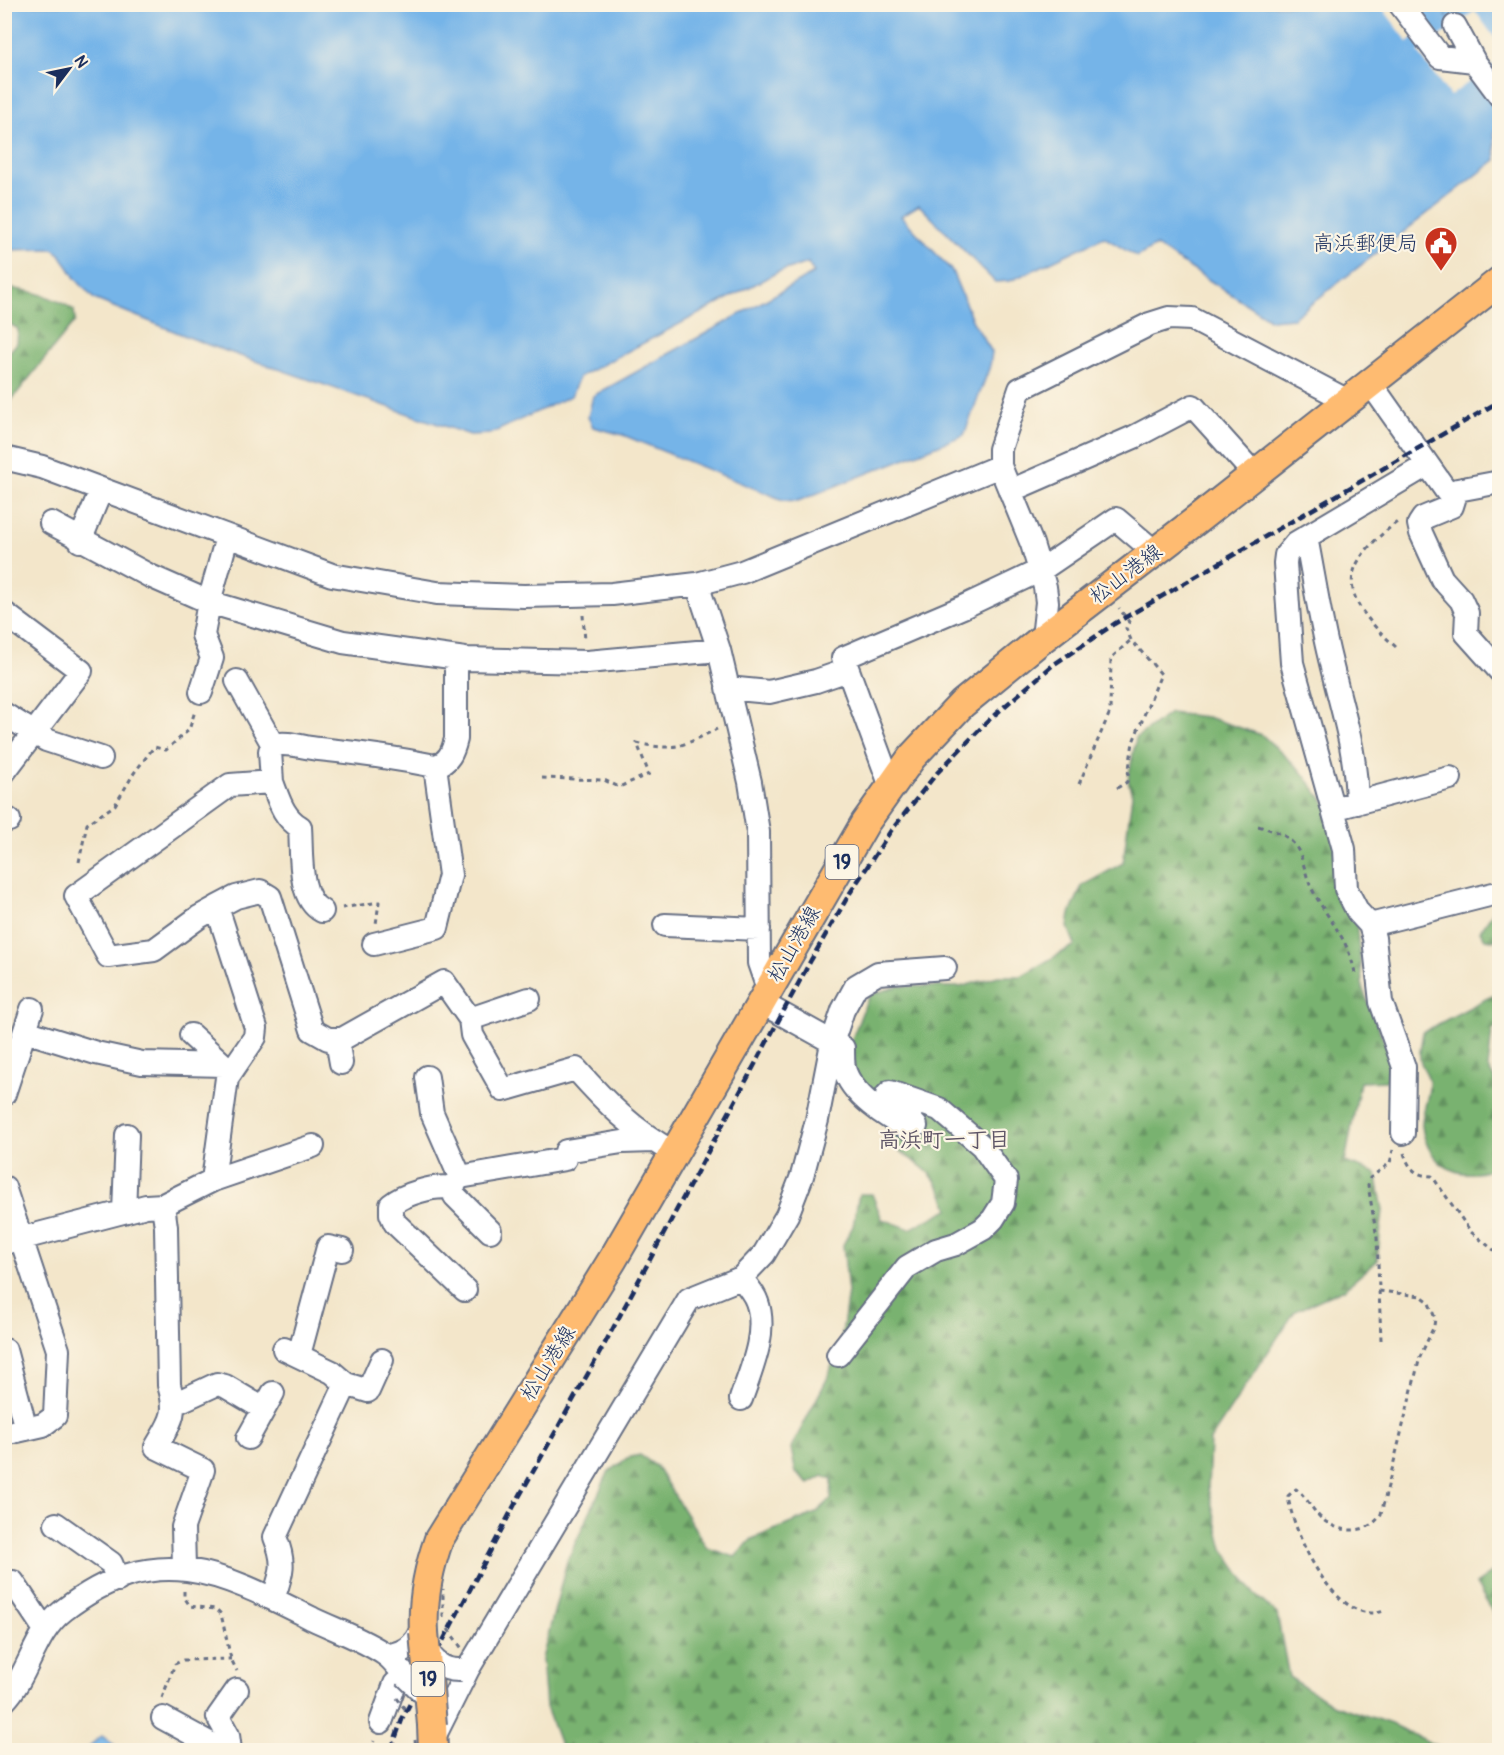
<svg xmlns="http://www.w3.org/2000/svg" width="1504" height="1755" font-family="Pangolin,'Klee One',sans-serif">
<style>
.forest{fill:url(#forest-firs);stroke:#4a7067;stroke-width:1.5}
.water{fill:#75b4e8;stroke:#4872a3;stroke-width:1.5}
.pier{fill:#f3e6ca}
.lines{fill:none;stroke-linecap:round;stroke-linejoin:round}
.ferry{stroke:#365787;stroke-width:1.5;stroke-dasharray:8 6;stroke-linecap:butt}
.minor-casing{stroke:#676f84;stroke-width:26}
.major-casing{stroke:#676f84;stroke-width:32}
.path{stroke:#676f84;stroke-width:3;stroke-dasharray:4.5 4.5;stroke-linecap:butt}
.minor{stroke:#fff;stroke-width:22}
.major{stroke:#febb71;stroke-width:28}
.rail{stroke:#1b2f5e;stroke-width:4.5;stroke-dasharray:9 4.5;stroke-linecap:butt}
.minor-bridge-casing{stroke:#676f84;stroke-width:26;stroke-linecap:butt}
.major-bridge-casing{stroke:#676f84;stroke-width:32;stroke-linecap:butt}
.path-bridge{stroke:#676f84;stroke-width:3;stroke-dasharray:4.5 4.5;stroke-linecap:butt}
.minor-bridge{stroke:#fff;stroke-width:22}
.major-bridge{stroke:#febb71;stroke-width:28}
.labels{text-anchor:middle;dominant-baseline:central;stroke-width:4.5;stroke-linejoin:round;paint-order:stroke}
.shield{fill:#fcf5e5;stroke:#5e6a86;stroke-width:1.5}
.shield-label{font-size:20px;font-weight:bold;fill:#1b2f5e}
.poi-label{font-size:21px;fill:#1b2f5e;stroke:#fcf5e5;text-anchor:end}
.street-label{font-size:21px;fill:#1b2f5e;stroke:#fcf5e5}
.neighbourhood-label{font-size:22px;font-weight:bold;fill:#5f5667;stroke:#fcf5e5}
</style>
<defs>
<pattern id="forest-firs" width="22" height="20" patternUnits="userSpaceOnUse" patternTransform="scale(1.5)"><rect width="22" height="20" fill="#79b270"/><path d="M5 1l3.5 6h-7zM16 11l3.5 6h-7z" fill="#62915f"/></pattern>
</defs>
<rect width="100%" height="100%" fill="#fcf5e5"/>
<filter id="ink" filterUnits="userSpaceOnUse"><feTurbulence type="fractalNoise" baseFrequency=".0167" numOctaves="2"/><feDisplacementMap in="SourceGraphic" scale="12" xChannelSelector="R" yChannelSelector="G"/><feConvolveMatrix kernelMatrix="1 2 1 2 8 2 1 2 1" color-interpolation-filters="sRGB"/></filter>
<filter id="wash" filterUnits="userSpaceOnUse"><feTurbulence type="fractalNoise" baseFrequency=".008" numOctaves="4" result="noise"/><feDisplacementMap in="SourceGraphic" scale="24" xChannelSelector="R" yChannelSelector="G"/><feGaussianBlur stdDeviation="1.35" result="paint"/><feColorMatrix in="noise" values="0 0 0 0 0 0 0 0 0 0 0 0 0 0 0 0 0 1.4 0 .05"/><feComposite in="paint" operator="in"/></filter>
<g filter="url(#wash)">
<rect width="100%" height="100%" fill="#f3e6ca"/>
<path class="forest" d="M5 288C30 290 53 296 74 310L75 321 5 408V357L17 343 18 329 5 321Z
M1170 713 1207 717 1262 735 1299 769 1338 819 1351 871 1363 990 1390 1056 1387 1081 1360 1082 1345 1162 1376 1173 1383 1210 1377 1261 1344 1289 1295 1311 1210 1440 1208 1489 1223 1549 1254 1594 1277 1614 1289 1677 1332 1704 1391 1724 1445 1750H565L560 1745 546 1707 542 1659 567 1561 608 1473 627 1458 640 1455 656 1466 707 1548 735 1557 752 1539 816 1513 831 1499 832 1480 823 1476 809 1484 796 1473 791 1448 827 1379 841 1341 848 1292 843 1245 853 1226 859 1194H872L882 1219 910 1229 949 1209C935 1169 921 1167 889 1144L887 1125 856 1084 851 1041 869 995 899 986 960 987 998 976H1021L1075 945 1068 927 1070 914 1082 886 1123 863 1132 795 1128 780 1136 738Z
M1493 912H1499V941L1485 939 1480 931Z
M1499 992V1026L1492 1031 1488 1068 1499 1087V1165C1465 1185 1427 1168 1422 1126 1421 1111 1431 1095 1429 1081 1428 1073 1421 1067 1420 1059 1419 1051 1422 1040 1423 1032Z
M1499 1568V1647L1497 1619 1476 1584Z"/>
<path class="water" d="M5 5H1499L1500 124 1494 132 1496 160 1293 318 1271 320 1156 246 1137 257 1104 237 1010 281 995 282 919 205 901 216 952 271 973 322 992 352 990 366 964 435 798 501 783 500 623 435 593 427 588 417 593 396 814 273 808 263 778 272 579 377 571 396 490 434 470 435 206 344 94 299 75 278 60 254 53 249 5 250Z
M102 1736 121 1750H86Z"/>
<path class="pier" d="M1380 5H1415L1430 25 1408 42Z
M1475 11 1499 44V60L1450 96 1418 52Z"/>
<g class="lines">
<path class="ferry" d="M1437 4 1448 18
M1439 4 1447 15
M1444 4 1450 17
M1447 4 1451 16"/>
</g>
</g>
<g filter="url(#ink)">
<g class="lines">
<g class="minor-casing">
<path id="minor" d="M1400 4 1440 57 1474 61
M1455 26 1474 61 1500 96
M1371 384 1447 492 1500 482
M4 458 42 467 332 575 437 593 524 596 612 594 697 584 742 572 1000 466
M1457 490 1452 506 1423 518 1419 524 1421 533 1442 579 1461 600 1467 613 1466 633 1500 671
M1010 491 1134 437 1193 406 1255 475
M51 523 150 576 209 602 343 642 465 659 587 662 719 650
M1306 537C1314 578 1320 619 1330 659 1342 711 1356 748 1357 803
M80 541 101 490
M697 584 719 650 750 782 758 832 759 963 768 989
M4 613 81 671 4 772
M1043 638 1047 602 1045 587 1032 544 1000 466V449L1020 389 1150 324 1169 318 1192 319 1348 401
M848 670 890 784
M237 681 273 745
M727 688 769 692 816 681 848 670 843 658 963 607 1041 570 1116 519 1155 552
M201 692 212 658 203 635 209 602 227 537
M4 714 46 740 101 758
M272 782C279 800 283 817 300 827 302 851 297 898 322 911
M1344 806 1450 778
M4 817 9 820
M217 907 199 917 154 950 108 956 76 896 230 785 272 782 270 751 273 745C288 741 304 748 319 749 359 753 396 758 435 766 449 763 453 751 456 739V658
M665 925 759 929
M1370 925 1493 894
M374 944 437 928 450 875 435 766
M760 1002 843 1048C843 1054 843 1062 844 1068 851 1095 887 1118 910 1129L916 1126 887 1095 890 1092 939 1109 982 1146 1006 1180 1003 1203 993 1219 983 1229 956 1244 936 1250 907 1267 838 1355
M470 1019 529 999
M25 1031 96 1053 142 1063 224 1065
M191 1035 227 1068
M337 1040 341 1063
M427 1077 432 1113 460 1177 565 1159 566 1151 622 1142 653 1141
M4 1094 32 1009
M1403 1133 1404 1067 1381 1002 1374 938 1370 925 1358 912 1346 889 1344 849 1292 663 1285 563 1286 555 1296 543 1427 465
M460 1177 451 1188C434 1185 404 1194 391 1205V1214L395 1223 465 1290
M213 1180 313 1146
M4 1187 58 1350 55 1416 43 1425 4 1434
M451 1188 455 1196 490 1231
M163 1205 166 1227 169 1385C178 1415 171 1421 156 1447L203 1470 183 1527 184 1568
M124 1212 127 1135
M4 1243 146 1206 163 1205 213 1180 227 1078 255 1037 256 1028 217 907 236 897 260 891 270 897 312 1030 328 1039H342L444 982 470 1019 472 1035 503 1090 576 1069C605 1102 634 1131 673 1152
M5 1350 26 1429
M299 1355 328 1247 342 1250
M346 1384 368 1391 382 1360
M741 1399C751 1370 768 1332 757 1302 754 1293 747 1285 741 1278
M174 1404 217 1384 225 1386 264 1409
M248 1438 273 1393
M56 1524 111 1563 118 1580
M13 1582 45 1630
M273 1599C282 1573 286 1564 275 1537L346 1384 332 1372 284 1349
M386 1655C407 1654 421 1640 423 1620
M4 1701C30 1674 33 1634 64 1610 157 1539 220 1572 313 1619 336 1630 365 1640 386 1655 393 1660 399 1669 405 1675L395 1684 381 1722
M163 1718 222 1750
M433 1739 468 1669 689 1299 741 1278 764 1254 787 1215 802 1176 817 1120 832 1043 843 1010 856 986 878 973 945 968
M230 1750 228 1735 218 1717 237 1690"/>
</g>
<g class="major-casing">
<path id="major" d="M424 1632C422 1599 428 1570 439 1539L613 1259 865 823 912 757 962 704 1043 638 1198 519 1500 281
M432 1725 433 1750"/>
</g>
<path class="path" d="M583 615 585 641
M1396 647C1339 596 1335 568 1400 520
M542 778 604 780 619 787 649 774 637 743C676 752 684 745 717 729
M1079 784 1110 712 1111 658 1131 640
M1117 788 1127 782 1133 742 1161 674 1131 640 1126 628 1129 622 1119 608
M1258 826C1271 830 1282 832 1292 842 1304 854 1304 874 1312 889 1330 924 1347 934 1356 977
M79 862 87 824 115 805 134 773 154 747 166 750 189 730 195 711
M342 908 379 902 376 924
M1404 1153C1409 1169 1416 1176 1432 1176L1471 1232 1500 1255
M1379 1291 1421 1296 1428 1301 1435 1318 1434 1326 1420 1357 1381 1514C1369 1535 1340 1534 1322 1519 1312 1510 1307 1497 1296 1489L1288 1496C1293 1534 1336 1628 1384 1611
M1381 1340 1377 1238 1368 1185 1370 1178 1390 1163 1393 1150
M184 1591V1597L190 1606 216 1609 221 1614 231 1659 237 1671
M162 1698 175 1664 183 1660 231 1659
M370 1750 374 1741"/>
<use href="#minor" class="minor"/>
<use href="#major" class="major"/>
<path class="rail" d="M391 1750 403 1717 515 1504 604 1345 811 960 850 893 890 832 937 773 991 718 1053 665 1114 624 1500 401"/>
<g class="minor-bridge-casing">
<path id="minor-bridge" d="M425 1642C429 1660 443 1671 461 1670
M405 1675 430 1699"/>
</g>
<g class="major-bridge-casing">
<path id="major-bridge" d="M424 1632 432 1725"/>
</g>
<path class="path-bridge" d="M443 1617V1589
M448 1629 463 1650
M397 1698 407 1712
M415 1740 416 1750"/>
<use href="#minor-bridge" class="minor-bridge"/>
<use href="#major-bridge" class="major-bridge"/>
</g>
</g>
<defs>
<g id="civic-pin" transform="scale(1.725)"><path d="M0 17L-7.5 6A9.5 9.5 0 1 1 7.5 6Z" fill="#c8321e" stroke="#fcf5e5"/><path d="M-.6-6.5H3V-4.5H.6V-3L4-1V1h2V6H-6V1h2V-1L-.6-3ZM-1.2 2.5V6h2.4V2.5Z" fill="#fff"/></g>
</defs>
<g fill-rule="evenodd">
<use href="#civic-pin" x="1441" y="243"/>
</g>
<g class="labels">
<g class="shield">
<rect x="825.5" y="845" width="33" height="34" rx="4.5"/>
<rect x="411.5" y="1662" width="33" height="34" rx="4.5"/>
</g>
<g class="shield-label">
<text x="842" y="862">19</text>
<text x="428" y="1679">19</text>
</g>
<g class="poi-label">
<text x="1418" y="243">高浜郵便局</text>
</g>
<g class="street-label">
<text transform="translate(1126 574) rotate(-37)">松山港線</text>
<text transform="translate(794 944) rotate(-60)">松山港線</text>
<text transform="translate(548 1363) rotate(-58)">松山港線</text>
</g>
<g class="neighbourhood-label">
<text x="944" y="1140">高浜町一丁目</text>
</g>
</g>
<rect width="1504" height="1755" fill="none" stroke="#fcf5e5" stroke-width="24"/>
<g transform="translate(69 69) rotate(58)" stroke="#fcf5e5" stroke-width="4.5" paint-order="stroke">
<path d="M0-4.5L10 22L0 15L-10 22Z" fill="#1b2f5e"/>
<text y="-9" font-size="16" font-weight="bold" text-anchor="middle" fill="#1b2f5e">N</text>
</g>
</svg>
